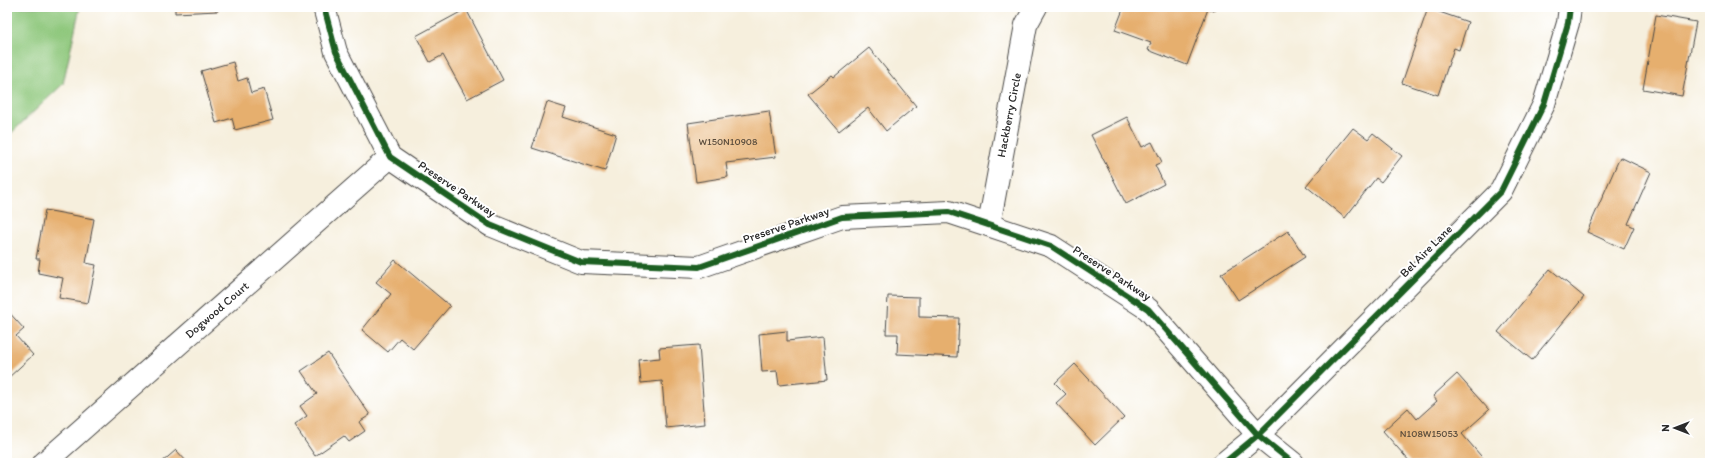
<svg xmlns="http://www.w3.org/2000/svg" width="1717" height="470" font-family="Itim,sans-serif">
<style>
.green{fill:#8ec77b;stroke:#5c7953}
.building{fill:#e6af6e}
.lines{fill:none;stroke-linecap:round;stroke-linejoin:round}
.minor-casing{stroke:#494846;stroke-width:24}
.minor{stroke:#fff;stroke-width:22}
.cycleway-casing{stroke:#fff;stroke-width:8}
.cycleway{stroke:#1b5e20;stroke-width:6}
.labels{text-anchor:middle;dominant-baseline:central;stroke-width:4;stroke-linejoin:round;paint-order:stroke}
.number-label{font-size:10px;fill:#5a4c3c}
.street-label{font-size:12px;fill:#2b2b2b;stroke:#fff}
</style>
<rect width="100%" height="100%" fill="#fff"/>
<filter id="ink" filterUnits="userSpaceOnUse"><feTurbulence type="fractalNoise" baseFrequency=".025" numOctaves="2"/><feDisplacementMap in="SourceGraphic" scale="8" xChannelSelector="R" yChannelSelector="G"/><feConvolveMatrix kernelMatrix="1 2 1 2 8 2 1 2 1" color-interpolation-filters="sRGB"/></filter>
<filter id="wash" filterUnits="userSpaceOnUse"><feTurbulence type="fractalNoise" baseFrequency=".012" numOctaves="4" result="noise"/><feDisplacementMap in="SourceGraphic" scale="16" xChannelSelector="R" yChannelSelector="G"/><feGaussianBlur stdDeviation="0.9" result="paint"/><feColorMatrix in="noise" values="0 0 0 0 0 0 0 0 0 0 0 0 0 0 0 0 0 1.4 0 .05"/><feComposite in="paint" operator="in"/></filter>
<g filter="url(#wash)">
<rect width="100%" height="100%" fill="#f6efdd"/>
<path class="green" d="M7 7H80L63 84 7 137Z"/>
<g id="blocks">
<path class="building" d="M175 7H218V11L175 13Z
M1124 7 1149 8 1215 7 1214 11 1208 9 1187 65 1148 50 1151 43 1115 30Z
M1428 8 1468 22 1459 50 1454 48 1438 95 1402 83Z
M466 9 503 80 467 99 443 55 430 62 416 36Z
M1656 15 1696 22 1682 96 1643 89Z
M869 48 916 106 886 131 868 108 839 131 808 94 832 75 834 77Z
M233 62 238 81 247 78 251 93 264 89 273 120 235 130 232 118 216 123 201 71Z
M547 102 566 108 563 117 616 134 605 171 532 148Z
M769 111 776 157 726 163 728 177 696 182 688 123Z
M1127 117 1142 147 1152 142 1162 162 1155 165 1164 184 1126 204 1091 135Z
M1353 128 1368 139 1373 133 1402 156 1381 182 1376 178 1345 218 1306 186Z
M1620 157 1651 172 1628 224 1634 227 1624 249 1587 232Z
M45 210 94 219 86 263 96 265 88 303 59 298 63 278 38 273 40 259H36Z
M1288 231 1305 257 1238 300 1221 274Z
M395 260 450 306 413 349 400 338 388 352 362 330 391 294 376 282Z
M1550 269 1584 297 1532 360 1498 332Z
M888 296 919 297V317L959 318 957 357 897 354 898 334H886Z
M7 310 24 329 16 336 33 355 7 379Z
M787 331V341L823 337 827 380 779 385 777 371 762 372 759 334Z
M699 345 705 424 666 428 662 381 641 383 639 360 660 358 659 348Z
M328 353 370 415 359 422 365 431 349 442 344 436 315 456 294 425 307 416 300 406 317 394 301 371Z
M1075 364 1124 417 1095 445 1056 403 1066 394 1055 383Z
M1457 374 1489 410 1462 434 1487 463H1411L1383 431 1408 408 1417 419 1437 401 1433 396Z
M176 450 188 463H161Z"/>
</g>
</g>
<g filter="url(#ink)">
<use href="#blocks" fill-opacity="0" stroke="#494846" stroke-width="1"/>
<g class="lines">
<g class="minor-casing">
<path id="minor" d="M324 7 336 52 390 157 490 225 581 262 699 267 842 217 949 212 1051 246 1148 309 1258 435 1293 463
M989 225 1026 25 1036 7
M44 463 390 157
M1224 463 1258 435 1501 191 1544 104 1568 23 1570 7"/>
</g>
<use href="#minor" class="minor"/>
<g class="cycleway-casing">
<path id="cycleway" d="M324 7 336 52 390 157 490 225 581 262 699 267 842 217 949 212 1051 246 1148 309 1258 435 1293 463
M1224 463 1258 435 1501 191 1544 104 1568 23 1570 7"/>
</g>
<use href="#cycleway" class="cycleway"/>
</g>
</g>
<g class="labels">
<g class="number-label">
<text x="728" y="141">W150N10908</text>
<text x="1429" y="433">N108W15053</text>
</g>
<g class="street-label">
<text transform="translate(1009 115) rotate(-79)">Hackberry Circle</text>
<text transform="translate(457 189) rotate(34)">Preserve Parkway</text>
<text transform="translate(786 225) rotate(-19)">Preserve Parkway</text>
<text transform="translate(1426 251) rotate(-45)">Bel Aire Lane</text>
<text transform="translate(1112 273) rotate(33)">Preserve Parkway</text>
<text transform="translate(217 310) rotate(-41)">Dogwood Court</text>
</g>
</g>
<rect width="1717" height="470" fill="none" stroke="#fff" stroke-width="24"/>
<g transform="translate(1675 428) rotate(270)" stroke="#ffffff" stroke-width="3" paint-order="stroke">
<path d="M0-3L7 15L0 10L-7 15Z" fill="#2b2b2b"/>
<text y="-6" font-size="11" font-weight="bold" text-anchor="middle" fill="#2b2b2b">N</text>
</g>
</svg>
